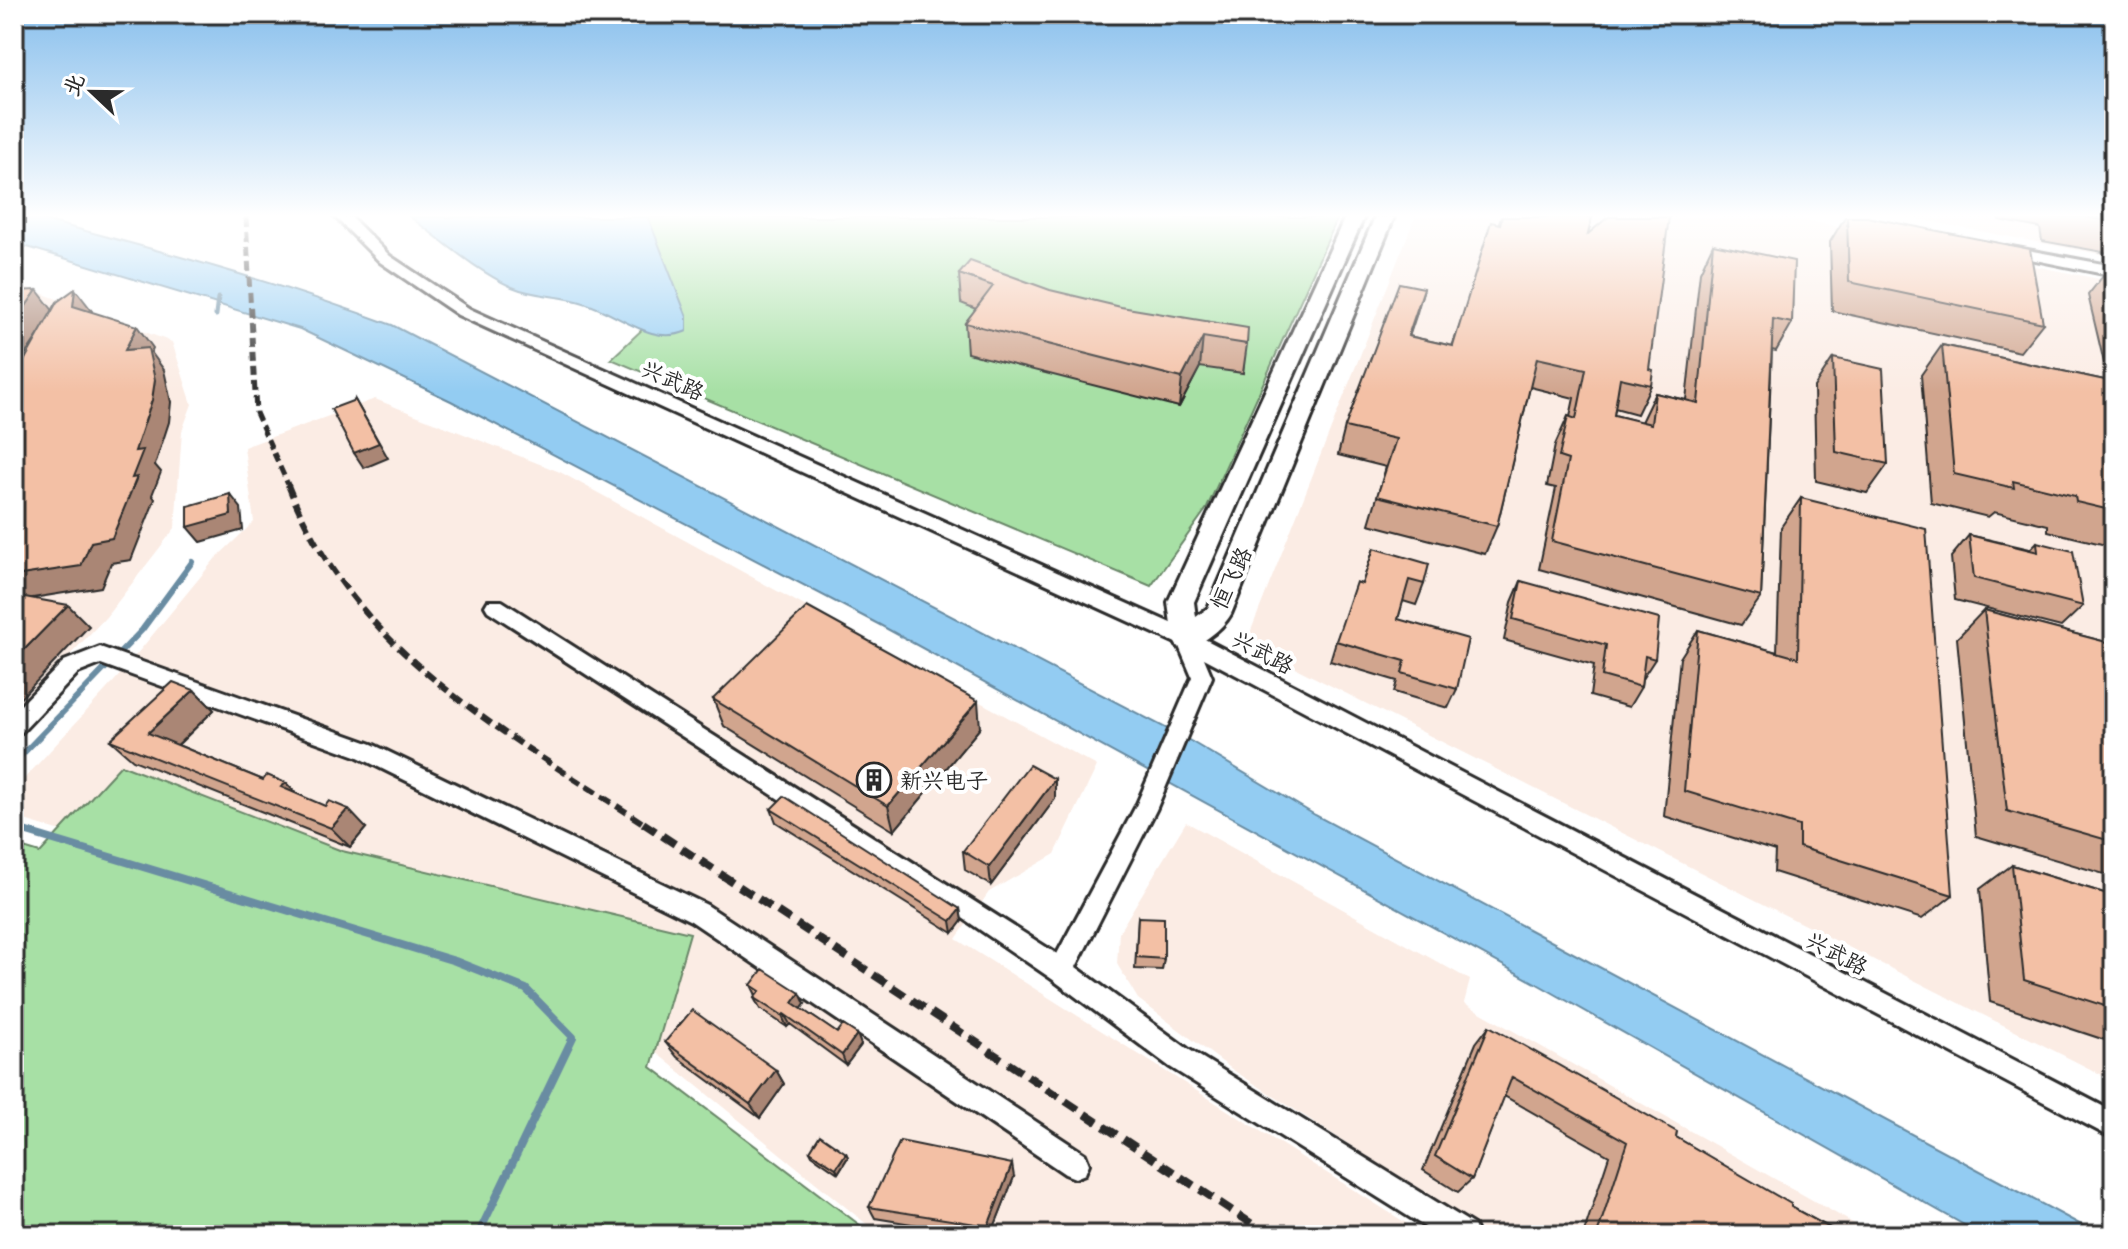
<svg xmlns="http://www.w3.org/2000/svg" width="2128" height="1249" font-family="Delius,'LXGW WenKai TC',sans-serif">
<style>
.built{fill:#fbece4}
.green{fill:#a7e0a5;stroke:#698668;stroke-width:2}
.water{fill:#93ccf2;stroke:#698ca2;stroke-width:2}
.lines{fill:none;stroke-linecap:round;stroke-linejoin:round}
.stream-far2{stroke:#698ca2;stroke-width:5}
.stream-far1{stroke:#698ca2;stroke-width:6}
.stream{stroke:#698ca2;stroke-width:8}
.minor-casing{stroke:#2b2b2b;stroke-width:6}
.major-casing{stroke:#2b2b2b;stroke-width:6}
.minor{fill:#fff;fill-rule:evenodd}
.major{fill:#fff;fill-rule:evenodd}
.rail-far2{stroke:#2b2b2b;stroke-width:5;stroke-dasharray:10 5;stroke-linecap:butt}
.rail-far1{stroke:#2b2b2b;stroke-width:6;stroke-dasharray:12 6;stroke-linecap:butt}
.rail{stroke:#2b2b2b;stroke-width:8;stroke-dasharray:15 8;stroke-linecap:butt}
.wall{fill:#d1a58e;stroke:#2b2b2b;stroke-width:2}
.shaded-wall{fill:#aa8674;stroke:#2b2b2b;stroke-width:2}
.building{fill:#f3c0a5;stroke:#2b2b2b;stroke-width:2}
.labels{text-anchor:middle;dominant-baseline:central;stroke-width:8;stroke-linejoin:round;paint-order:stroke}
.street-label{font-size:22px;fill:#2b2b2b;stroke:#fff}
.poi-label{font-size:22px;fill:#2b2b2b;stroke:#fff;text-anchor:start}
</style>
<rect width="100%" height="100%" fill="#fff"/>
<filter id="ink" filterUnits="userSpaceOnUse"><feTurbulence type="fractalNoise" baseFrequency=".0125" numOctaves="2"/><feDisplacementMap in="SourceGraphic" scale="16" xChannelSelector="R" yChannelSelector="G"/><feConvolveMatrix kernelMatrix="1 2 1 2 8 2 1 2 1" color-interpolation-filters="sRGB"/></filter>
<g filter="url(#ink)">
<path class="built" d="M1415 217H1789L2114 282V1081L1246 643Z
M1907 217H2114V257Z
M14 283 172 342 192 404 182 431 175 528 106 617 14 714Z
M375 399 560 472 1097 766 1055 854 989 892 956 939 1425 1235H880L643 1042 526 968 14 817V790L117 678 215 559 254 522 244 447Z
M1186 822 1470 980 1464 1003 1874 1235H1490L1233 1070 1138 999 1117 964 1119 932Z"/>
<path class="green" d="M629 217H1338L1207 508 1151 586 611 359 664 309Z
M121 765 342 851 690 933 651 1067 873 1235H14V845L40 853Z"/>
<path class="water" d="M14 217H33C154 249 275 281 392 325L1187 739 1315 815 2100 1235H1982L1539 985 880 625 451 401 300 329 14 243Z
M410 217H648L687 317V331C652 347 618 313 584 303 561 295 535 297 512 287 475 270 443 241 410 217Z"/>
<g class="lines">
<path class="stream-far2" d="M216 315 218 298"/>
<path class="stream-far1" d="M14 763 142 630 192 562"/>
<path class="stream" d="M14 828 455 961 526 989 573 1037 478 1235"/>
<g class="minor-casing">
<path id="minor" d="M335 217H351L390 256 470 309 1193 633 2114 1112V1139L1204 658 1212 677 1156 810 1076 967 1188 1049 1474 1225 1478 1235H1438L1170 1067 1052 979 951 910 488 611 485 606 488 601H502L1057 954 1136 806 1192 677 1178 644 458 315 380 262Z
M2006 246 2114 266V276L2001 253 1999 250Z
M100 647 372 744 707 905 1085 1154 1089 1164 1085 1174 1075 1178 1065 1174 691 921 356 756 101 664 78 673 22 732 14 735V712L64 661Z"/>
</g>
<g class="major-casing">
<path id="major" d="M1345 217H1364L1194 602 1196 617 1208 608 1375 217H1394L1231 614C1222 630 1195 652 1177 646L1173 639 1168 602Z"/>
</g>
<use href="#minor" class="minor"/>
<use href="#major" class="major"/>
<path class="rail-far2" d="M246 217 256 413 289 487"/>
<path class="rail-far1" d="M288 485C355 654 503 731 646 825"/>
<path class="rail" d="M643 823 1269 1235"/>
</g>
<path class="wall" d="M1501 217H1592L1588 234 1649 369 1651 385 1637 414 1615 408 1614 415 1641 422 1655 393 1686 400 1700 272 1713 244 1792 323 1776 351 1772 350 1761 597 1741 625 1539 569 1556 488 1547 486 1555 445 1568 416 1570 417 1574 398 1530 387 1497 526 1485 554 1369 524 1386 467 1338 455 1345 427 1424 288 1409 336 1452 346Z
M1845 217H1867L2043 323 2020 352 1832 311 1830 242Z
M1999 217H2114V254L2042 241 2040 228 1999 220Z
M2111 266H2114V372L2106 371 2088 295Z
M959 274 1247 344 1243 373 1200 367 1179 407 967 353 965 323 976 309 961 303Z
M1942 345 2114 382V547L2048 531V525L1994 512 1988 517 1931 503 1921 375Z
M1833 358 1888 464 1867 493 1816 481 1814 387Z
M1801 498 1953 895 1922 919 1774 872 1775 851 1664 816 1680 658 1698 630 1777 652 1781 527Z
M1969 535 2030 549 2037 542 2083 606 2061 627 1955 600 1951 557Z
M1374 548 1424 584 1416 605 1403 601 1398 619 1457 689 1448 708 1394 692 1397 681 1330 661 1336 641 1362 584Z
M1521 581 1655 659 1642 679 1641 687 1629 707 1590 696 1594 665 1504 640 1512 602Z
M1984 610 2114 644V877L1976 836 1957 638Z
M194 690 214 710 178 745 263 780 286 783 295 793 366 828 350 847 133 760 110 740Z
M713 699 980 728 894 831 724 726Z
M1055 799 991 885 965 870 963 851Z
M771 809 960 909 962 921 953 933 776 822Z
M2012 865 2114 896V1043L1990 1002 1980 889Z
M1138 917 1164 959 1162 970 1135 969Z
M751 985 805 1004 801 1009 837 1033 857 1034 861 1045 846 1065 790 1024 787 1027 760 1009 754 998 756 995Z
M1489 1026 1676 1137 1791 1207 1843 1235H1583L1609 1156 1504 1096 1472 1179 1458 1192 1423 1170 1476 1043Z
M665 1042 776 1070 784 1084 760 1118 677 1057Z
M810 1151 846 1153 848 1157 838 1173 812 1155Z
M1014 1177 991 1235H979L875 1218 869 1207Z"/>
<path class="shaded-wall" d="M1424 288 1416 316 1400 364 1408 336Z
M75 289 92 311 89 328 73 306Z
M37 290 54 312 14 371V323Z
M137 326 153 348 151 352 164 370 171 402 169 422 155 465 161 472 152 495 155 499 131 560 111 563 101 587 14 601V576L91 542 132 478 135 451 125 350Z
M1203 337 1200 367 1179 407 1182 378Z
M355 400 388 458 364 468 354 453Z
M230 494 241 508 243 530 201 542 188 527Z
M68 605 89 626 14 705V660Z
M194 690 214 710 169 753 148 733Z
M978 701 980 728 894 831 888 806Z
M1055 779V799L991 885 989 867Z
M286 783 305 803 281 787Z
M348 809 366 828 350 847 331 828Z
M960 909 962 921 953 933 951 921Z
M800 993 805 1004 798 1014 793 1003Z
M784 1014 790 1024 787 1027 782 1016Z
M857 1034 861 1045 846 1065 842 1055Z
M776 1070 784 1084 760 1118 750 1104Z
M846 1153 848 1157 838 1173 836 1168Z
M1012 1164 1014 1177 991 1235H990L988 1226Z"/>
<path class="building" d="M1502 217H1592L1588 234 1608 217H1669L1649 369 1653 370 1651 385 1620 378 1614 415 1651 424 1655 393 1698 403 1713 244 1794 261 1792 323 1773 319 1761 597 1552 541 1568 460 1559 457 1568 416 1576 419 1586 369 1537 358 1497 526 1377 496 1396 439 1345 427 1399 283 1424 288 1408 336 1453 346 1491 222 1500 224Z
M1847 217H1867L2030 249 2043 323 1849 282Z
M2086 217H2114V222Z
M970 261 1050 290 1121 307 1248 328 1247 344 1203 337 1182 378 965 323 993 286 959 274Z
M75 289 73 306 137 326 125 350 148 348 155 380 152 400 135 451 143 450 132 478 137 477 112 538 91 542 81 566 14 576V379L57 302Z
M37 290 14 323V291Z
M1942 345 2114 382V511L2076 502 2075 496 2013 481 2014 488 1954 474Z
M1833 358 1883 369 1888 464 1836 452Z
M355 400 379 443 354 453 331 409Z
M230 494 231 515 188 527V506Z
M1801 498 1926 529 1953 895 1799 847V826L1684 791 1698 630 1798 658Z
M1969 535 2038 552 2037 542 2073 551 2083 606 1974 578Z
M1374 548 1429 564 1424 584 1409 580 1398 619 1468 639 1457 689 1402 673 1405 661 1336 641 1356 582 1362 584Z
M1521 581 1659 619 1655 659 1645 656 1641 687 1602 676 1606 645 1513 619Z
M14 595 68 605 14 660Z
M807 607 978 701 888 806 713 699Z
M1984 610 2114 644V842L2007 811Z
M173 682 194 690 148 733 263 780 267 775 286 783 281 787 325 806 329 801 348 809 331 828 110 740Z
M1029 765 1055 779 989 867 963 851Z
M784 796 960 909 951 921 771 809Z
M2012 865 2114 896V1009L2024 980Z
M1138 917 1164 918V959L1136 957Z
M763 969 800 993 793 1003 837 1033 843 1025 857 1034 842 1055 784 1014 782 1016 754 998 760 991 751 985Z
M692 1010 776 1070 750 1104 665 1042Z
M1489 1026 1677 1132 1676 1137 1791 1204V1207L1843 1235H1597L1627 1142 1512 1077 1472 1179 1435 1156Z
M820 1135 846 1153 836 1168 810 1151Z
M900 1141 1012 1164 988 1226 869 1207Z"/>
</g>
<linearGradient id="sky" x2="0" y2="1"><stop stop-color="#86beec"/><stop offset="0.55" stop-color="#fff"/><stop offset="1" stop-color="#fff" stop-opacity="0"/></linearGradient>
<rect width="2128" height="392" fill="url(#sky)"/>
<defs>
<g id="building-ring" transform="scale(1.8)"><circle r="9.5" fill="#fff" stroke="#2b2b2b" stroke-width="1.5"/><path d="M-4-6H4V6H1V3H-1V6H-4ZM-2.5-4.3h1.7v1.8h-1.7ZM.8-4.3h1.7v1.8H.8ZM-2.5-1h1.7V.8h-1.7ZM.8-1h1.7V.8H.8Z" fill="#2b2b2b"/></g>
</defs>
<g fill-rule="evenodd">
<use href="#building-ring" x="874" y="780"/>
</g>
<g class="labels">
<g class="street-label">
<text transform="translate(673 380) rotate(24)">兴武路</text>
<text transform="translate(1231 578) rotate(-65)">恒飞路</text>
<text transform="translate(1263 652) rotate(28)">兴武路</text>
<text transform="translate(1837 953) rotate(28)">兴武路</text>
</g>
<g class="poi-label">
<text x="900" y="780">新兴电子</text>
</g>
</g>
<rect width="2128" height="1249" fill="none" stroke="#fff" stroke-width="48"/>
<rect x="24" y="24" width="2080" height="1201" fill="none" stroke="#2b2b2b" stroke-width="3" filter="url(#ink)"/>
<g transform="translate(92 92) rotate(292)" stroke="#ffffff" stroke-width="6" paint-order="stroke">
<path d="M0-6L14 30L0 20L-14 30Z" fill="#2b2b2b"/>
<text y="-12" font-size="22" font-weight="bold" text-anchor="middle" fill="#2b2b2b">北</text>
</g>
</svg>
